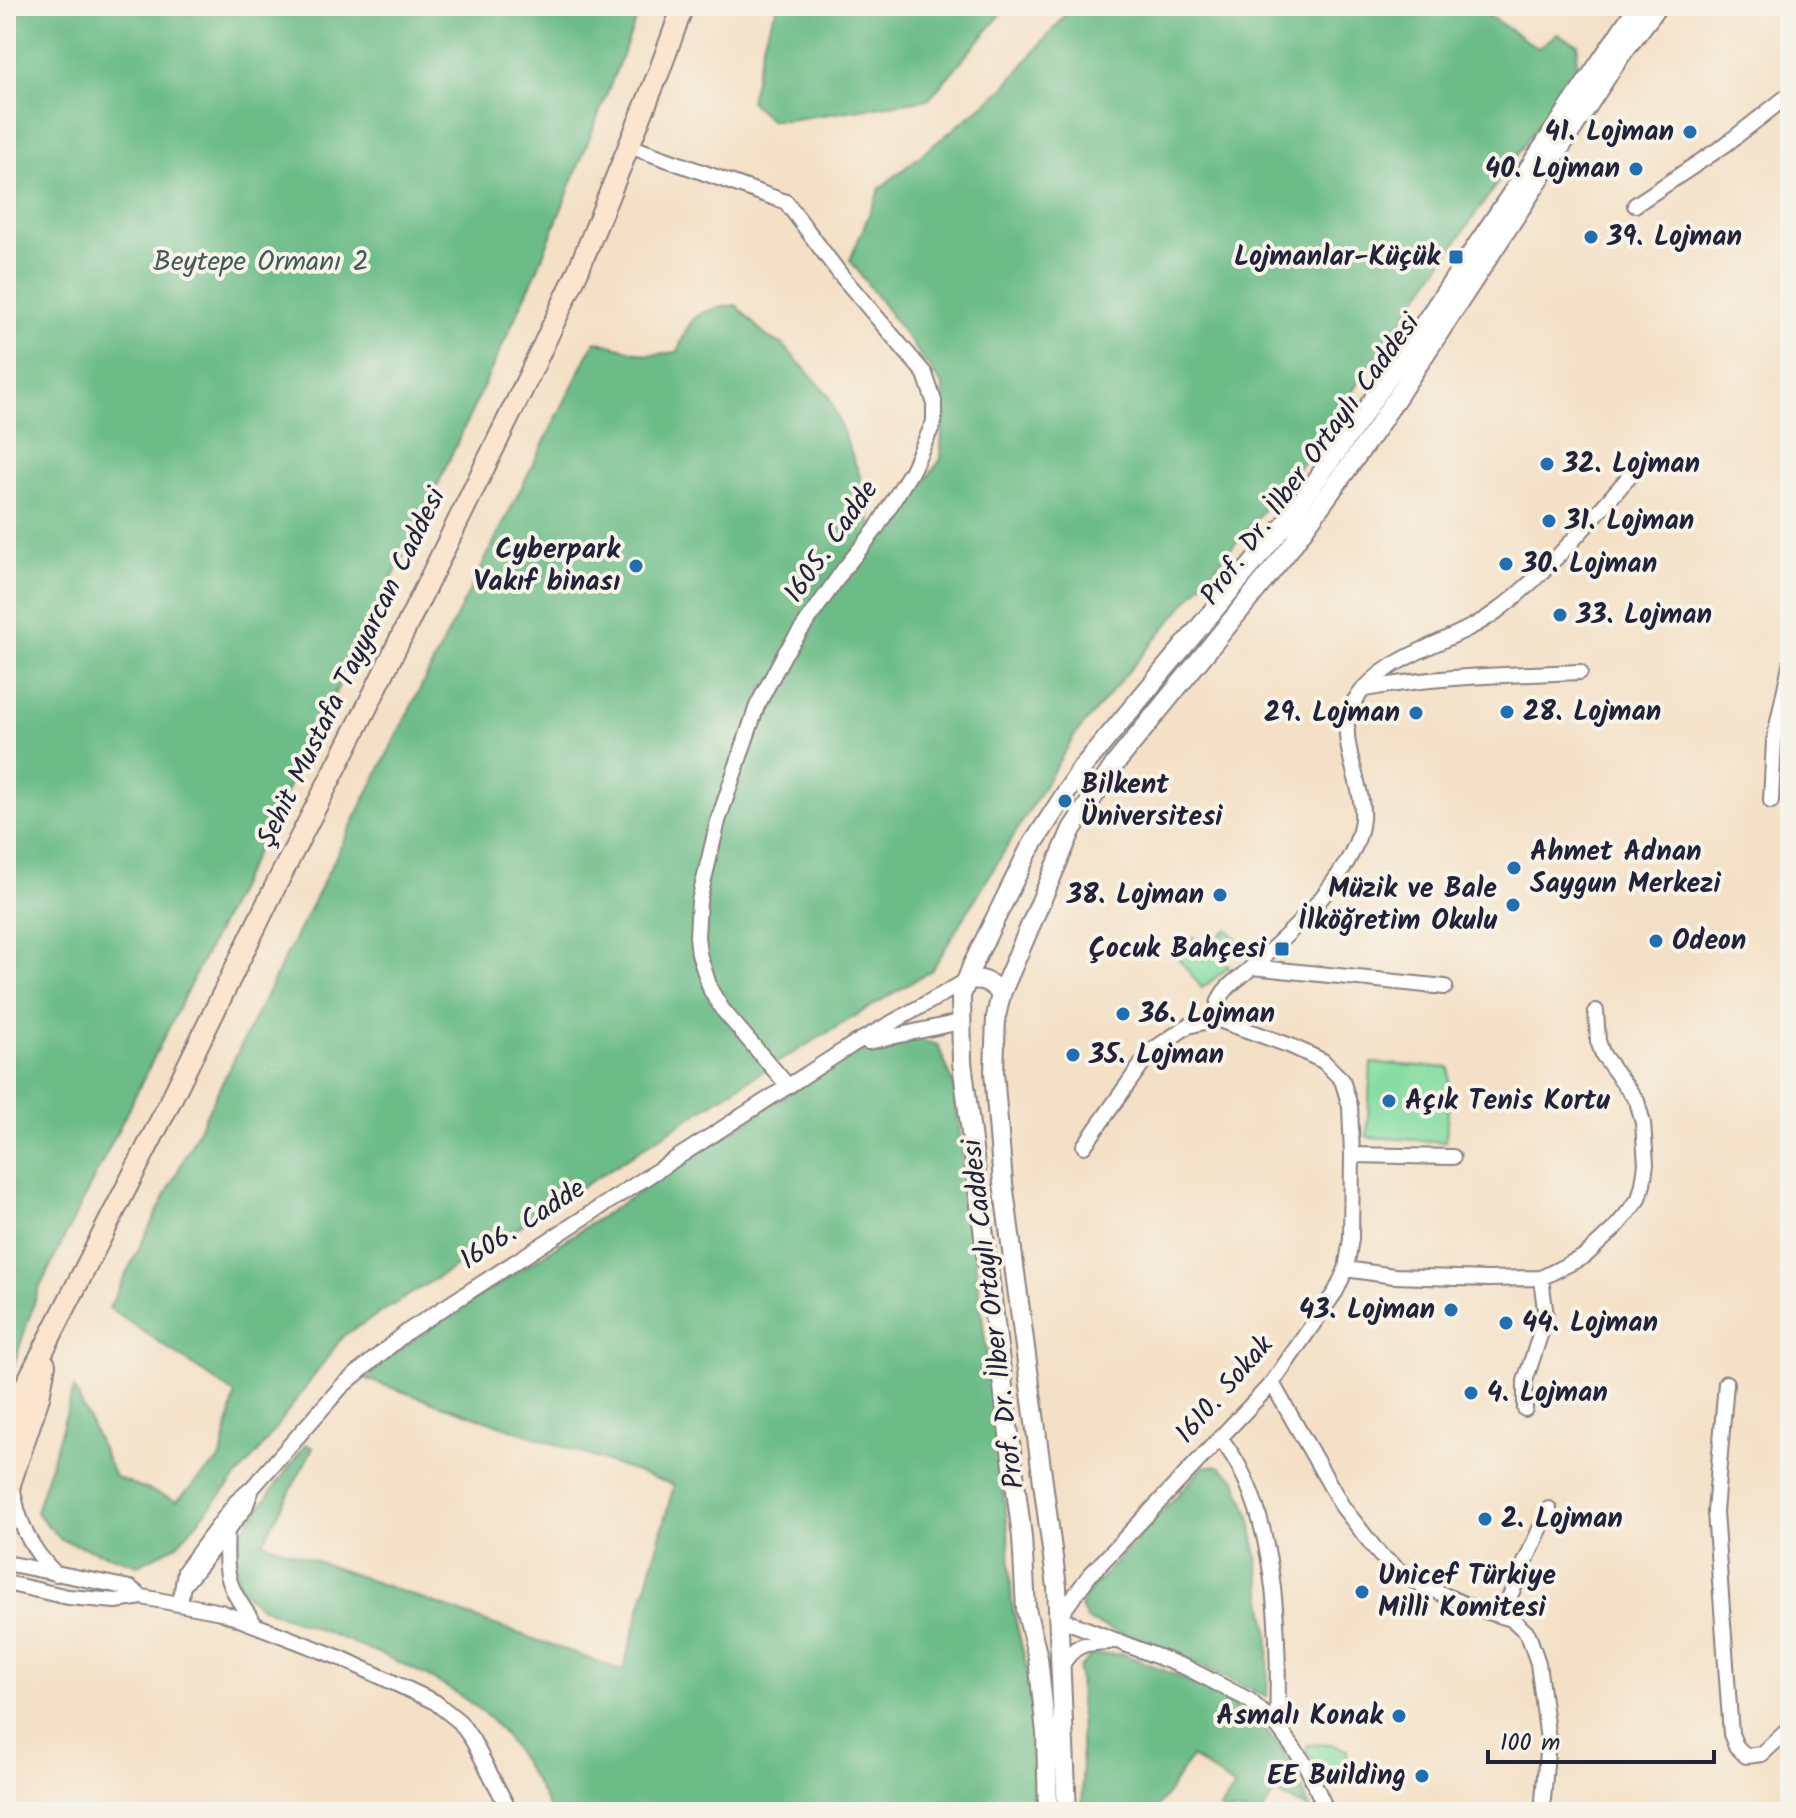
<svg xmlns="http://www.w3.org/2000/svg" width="1796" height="1818" font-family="Kalam,sans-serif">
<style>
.green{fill:#85dda2;stroke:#54806e;stroke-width:2}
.forest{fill:#6cbc88;stroke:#476f62;stroke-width:2}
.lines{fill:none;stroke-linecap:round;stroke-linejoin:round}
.minor-casing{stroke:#8b8180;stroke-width:18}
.tertiary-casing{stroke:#8b8180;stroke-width:22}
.secondary-casing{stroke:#8b8180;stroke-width:24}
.minor{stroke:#fff;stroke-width:14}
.tertiary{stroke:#fff;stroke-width:18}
.secondary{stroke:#fbe5cf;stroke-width:20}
.poi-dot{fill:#1f6fb2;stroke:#f7f3e8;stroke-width:3}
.labels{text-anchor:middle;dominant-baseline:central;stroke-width:8;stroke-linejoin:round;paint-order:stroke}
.poi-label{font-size:28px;font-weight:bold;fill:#22223b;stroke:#f7f3e8;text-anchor:start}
.park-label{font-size:28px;fill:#405a5a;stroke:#f7f3e8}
.street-label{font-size:28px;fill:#22223b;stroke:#f7f3e8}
</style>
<rect width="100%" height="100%" fill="#f7f3e8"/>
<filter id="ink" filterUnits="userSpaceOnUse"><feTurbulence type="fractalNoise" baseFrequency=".0125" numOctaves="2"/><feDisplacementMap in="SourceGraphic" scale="16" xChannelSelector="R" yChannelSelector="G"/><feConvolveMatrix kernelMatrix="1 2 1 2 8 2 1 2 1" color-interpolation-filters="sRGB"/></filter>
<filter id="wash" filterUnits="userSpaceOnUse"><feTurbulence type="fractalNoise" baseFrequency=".006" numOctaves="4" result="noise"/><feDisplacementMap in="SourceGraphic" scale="32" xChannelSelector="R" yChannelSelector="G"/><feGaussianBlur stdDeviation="1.8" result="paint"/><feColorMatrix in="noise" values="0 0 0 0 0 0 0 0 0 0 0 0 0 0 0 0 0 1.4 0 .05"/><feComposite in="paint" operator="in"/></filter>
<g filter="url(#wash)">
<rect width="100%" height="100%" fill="#f4e0c6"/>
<path class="green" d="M1228 929 1240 944 1222 958 1229 967 1202 988 1174 953 1194 937 1204 948Z
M1371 1063 1450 1068 1446 1142 1367 1137Z
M1332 1744 1347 1750V1767H1367V1785H1350L1314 1761 1307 1751V1745Z"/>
<path class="forest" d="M6 6H633L640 10 536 273 424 514 38 1291 6 1388Z
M778 6H1008L929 99 788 120H770L750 101 765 36Z
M1073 6H1474L1538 48 1557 34 1578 44 1576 70 1301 465 1075 735 932 970 750 1079 556 1204 343 1336 260 1450 177 1545 138 1565 61 1540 36 1512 74 1388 115 1477 177 1501 221 1458 235 1394 109 1308 595 341 647 355 678 352C688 316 699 309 736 305L767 337 782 344 828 394 860 476 877 546 941 459 943 386 850 260 880 188 1001 91Z
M910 1037 938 1045 954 1085 1008 1530 1012 1604 1033 1696 1035 1812H551C538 1785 511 1739 490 1719 434 1667 334 1637 263 1608L241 1590 233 1562 241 1533 306 1444 313 1448 263 1542 623 1671 674 1485 366 1379 386 1359 430 1329 854 1051Z
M1204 1466H1219L1235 1478 1251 1519 1269 1637 1267 1697 1193 1662 1087 1620 1081 1607 1084 1597Z
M1123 1654C1183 1678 1257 1703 1291 1764 1299 1778 1304 1795 1310 1809L1274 1793 1263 1812H1225L1220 1809 1235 1787 1191 1757 1155 1812H1083L1079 1668 1092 1655Z"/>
</g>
<g filter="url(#ink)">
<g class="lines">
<g class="minor-casing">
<path id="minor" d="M629 146 786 202 840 274 925 374 934 401V422L912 470 876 529 844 569 785 653 757 706 718 821 699 901 697 937 699 954 711 991 722 1009 788 1086
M1635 205 1725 145 1790 94
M1365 689C1436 676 1508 675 1580 672
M1771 801 1774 741 1790 665
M1252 967 1445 987
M1216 1019 1291 1046 1323 1061 1342 1080 1350 1106 1352 1155 1351 1239 1346 1269 1336 1291 1272 1383 1089 1576 1058 1618 1187 1668 1249 1700 1277 1726 1306 1765 1327 1812
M1216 1019C1217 1013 1217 1006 1219 1001 1225 985 1241 978 1252 967 1277 945 1314 910 1332 884 1346 865 1360 843 1362 819 1365 782 1332 735 1355 700 1388 652 1453 644 1497 611 1550 571 1593 517 1637 468
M868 1042 960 1022
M1084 1146 1151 1051 1188 1026 1216 1019
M1352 1155 1453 1157
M1346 1269 1394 1276 1488 1279 1541 1278 1585 1256 1616 1227 1639 1199 1643 1184 1646 1164 1643 1123 1637 1101 1603 1055 1598 1041 1596 1011
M1272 1383 1342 1506 1380 1555 1410 1579 1468 1606 1512 1619 1528 1634 1538 1663 1548 1740 1542 1812
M1726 1383 1715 1512 1731 1734 1736 1746 1746 1756 1762 1754 1790 1728
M1525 1409V1381L1546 1317 1541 1278
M1220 1438C1278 1508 1280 1639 1277 1726
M12 1484C17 1520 29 1548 56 1574
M227 1532C224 1578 228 1586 254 1623
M6 1563 130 1588 142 1597
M6 1583 68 1597 116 1601 142 1597 221 1612 343 1659 435 1702 460 1722 473 1741 510 1812
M184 1585 245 1508 251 1491
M180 1604 185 1571 236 1502 253 1487 342 1386 408 1331 852 1045 966 981
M1501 1616 1549 1509
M1061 1667C1073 1644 1085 1643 1109 1642"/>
</g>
<g class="tertiary-casing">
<path id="tertiary" d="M966 981C982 977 990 981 1001 994
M1048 1812 1046 1733 1038 1658 1026 1609 1022 1537 962 1062 961 996 972 966 1029 850 1082 768 1284 526 1360 419 1638 6
M1067 1812 1057 1587 1003 1183 994 1072 996 1017 1001 994 1072 829 1115 764 1288 551 1376 429 1622 53 1658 6"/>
</g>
<g class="secondary-casing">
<path id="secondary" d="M6 1436 20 1396 167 1108 277 883 365 711 529 376 578 271 659 72 683 6
M6 1496 39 1397 45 1364"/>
</g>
<use href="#minor" class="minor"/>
<use href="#tertiary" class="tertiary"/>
<use href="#secondary" class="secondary"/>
</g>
</g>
<g class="poi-dot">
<circle cx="1690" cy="132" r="8"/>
<circle cx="1636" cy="169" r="8"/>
<circle cx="1591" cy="237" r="8"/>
<rect x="1448" y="249" width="16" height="16" rx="4"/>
<circle cx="1547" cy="464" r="8"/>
<circle cx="1549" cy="521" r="8"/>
<circle cx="1506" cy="564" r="8"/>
<circle cx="636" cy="566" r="8"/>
<circle cx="1560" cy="615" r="8"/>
<circle cx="1507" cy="712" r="8"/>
<circle cx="1416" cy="713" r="8"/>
<circle cx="1065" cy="801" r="8"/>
<circle cx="1514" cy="868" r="8"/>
<circle cx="1220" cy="895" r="8"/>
<circle cx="1513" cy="905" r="8"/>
<circle cx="1656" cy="941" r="8"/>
<rect x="1274" y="941" width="16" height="16" rx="4"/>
<circle cx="1123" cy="1014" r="8"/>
<circle cx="1073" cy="1055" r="8"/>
<circle cx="1389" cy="1101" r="8"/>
<circle cx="1451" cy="1310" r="8"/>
<circle cx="1506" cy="1323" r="8"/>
<circle cx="1471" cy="1393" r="8"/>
<circle cx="1485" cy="1519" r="8"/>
<circle cx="1362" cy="1592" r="8"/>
<circle cx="1399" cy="1716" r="8"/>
<circle cx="1422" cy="1776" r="8"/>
</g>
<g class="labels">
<g class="poi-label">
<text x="1674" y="132" text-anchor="end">41. Lojman</text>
<text x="1620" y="169" text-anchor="end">40. Lojman</text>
<text x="1607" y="237">39. Lojman</text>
<text x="1440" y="257" text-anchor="end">Lojmanlar-Küçük</text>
<text x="1563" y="464">32. Lojman</text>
<text x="1565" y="521">31. Lojman</text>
<text x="620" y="550" text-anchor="end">Cyberpark<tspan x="620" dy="32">Vakıf binası</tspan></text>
<text x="1522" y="564">30. Lojman</text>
<text x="1576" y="615">33. Lojman</text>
<text x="1523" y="712">28. Lojman</text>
<text x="1400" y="713" text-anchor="end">29. Lojman</text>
<text x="1081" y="785">Bilkent<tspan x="1081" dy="32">Üniversitesi</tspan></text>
<text x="1530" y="852">Ahmet Adnan<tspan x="1530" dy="32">Saygun Merkezi</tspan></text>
<text x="1497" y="889" text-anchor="end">Müzik ve Bale<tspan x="1497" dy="32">İlköğretim Okulu</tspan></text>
<text x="1204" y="895" text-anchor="end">38. Lojman</text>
<text x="1672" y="941">Odeon</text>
<text x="1266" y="949" text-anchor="end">Çocuk Bahçesi</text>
<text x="1139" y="1014">36. Lojman</text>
<text x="1089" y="1055">35. Lojman</text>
<text x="1405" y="1101">Açık Tenis Kortu</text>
<text x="1435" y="1310" text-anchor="end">43. Lojman</text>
<text x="1522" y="1323">44. Lojman</text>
<text x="1487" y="1393">4. Lojman</text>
<text x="1501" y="1519">2. Lojman</text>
<text x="1378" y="1576">Unicef Türkiye<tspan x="1378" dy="32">Milli Komitesi</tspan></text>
<text x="1383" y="1716" text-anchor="end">Asmalı Konak</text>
<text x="1406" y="1776" text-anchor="end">EE Building</text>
</g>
<g class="park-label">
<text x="261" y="262">Beytepe Ormanı 2</text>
</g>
<g class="street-label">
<text transform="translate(1311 460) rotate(-54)">Prof. Dr. İlber Ortaylı Caddesi</text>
<text transform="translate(832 542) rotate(-55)">1605. Cadde</text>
<text transform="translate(352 668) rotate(-64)">Şehit Mustafa Tayyarcan Caddesi</text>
<text transform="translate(523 1225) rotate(-33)">1606. Cadde</text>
<text transform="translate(994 1314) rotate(-97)">Prof. Dr. İlber Ortaylı Caddesi</text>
<text transform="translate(1225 1390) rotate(-49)">1610. Sokak</text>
</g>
</g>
<rect width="1796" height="1818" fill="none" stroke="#f7f3e8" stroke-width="32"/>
<path d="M1488 1750v12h226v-12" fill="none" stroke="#22223b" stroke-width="4"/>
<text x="1500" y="1750" font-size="24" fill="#22223b" stroke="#f7f3e8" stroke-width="6" paint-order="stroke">100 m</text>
</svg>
